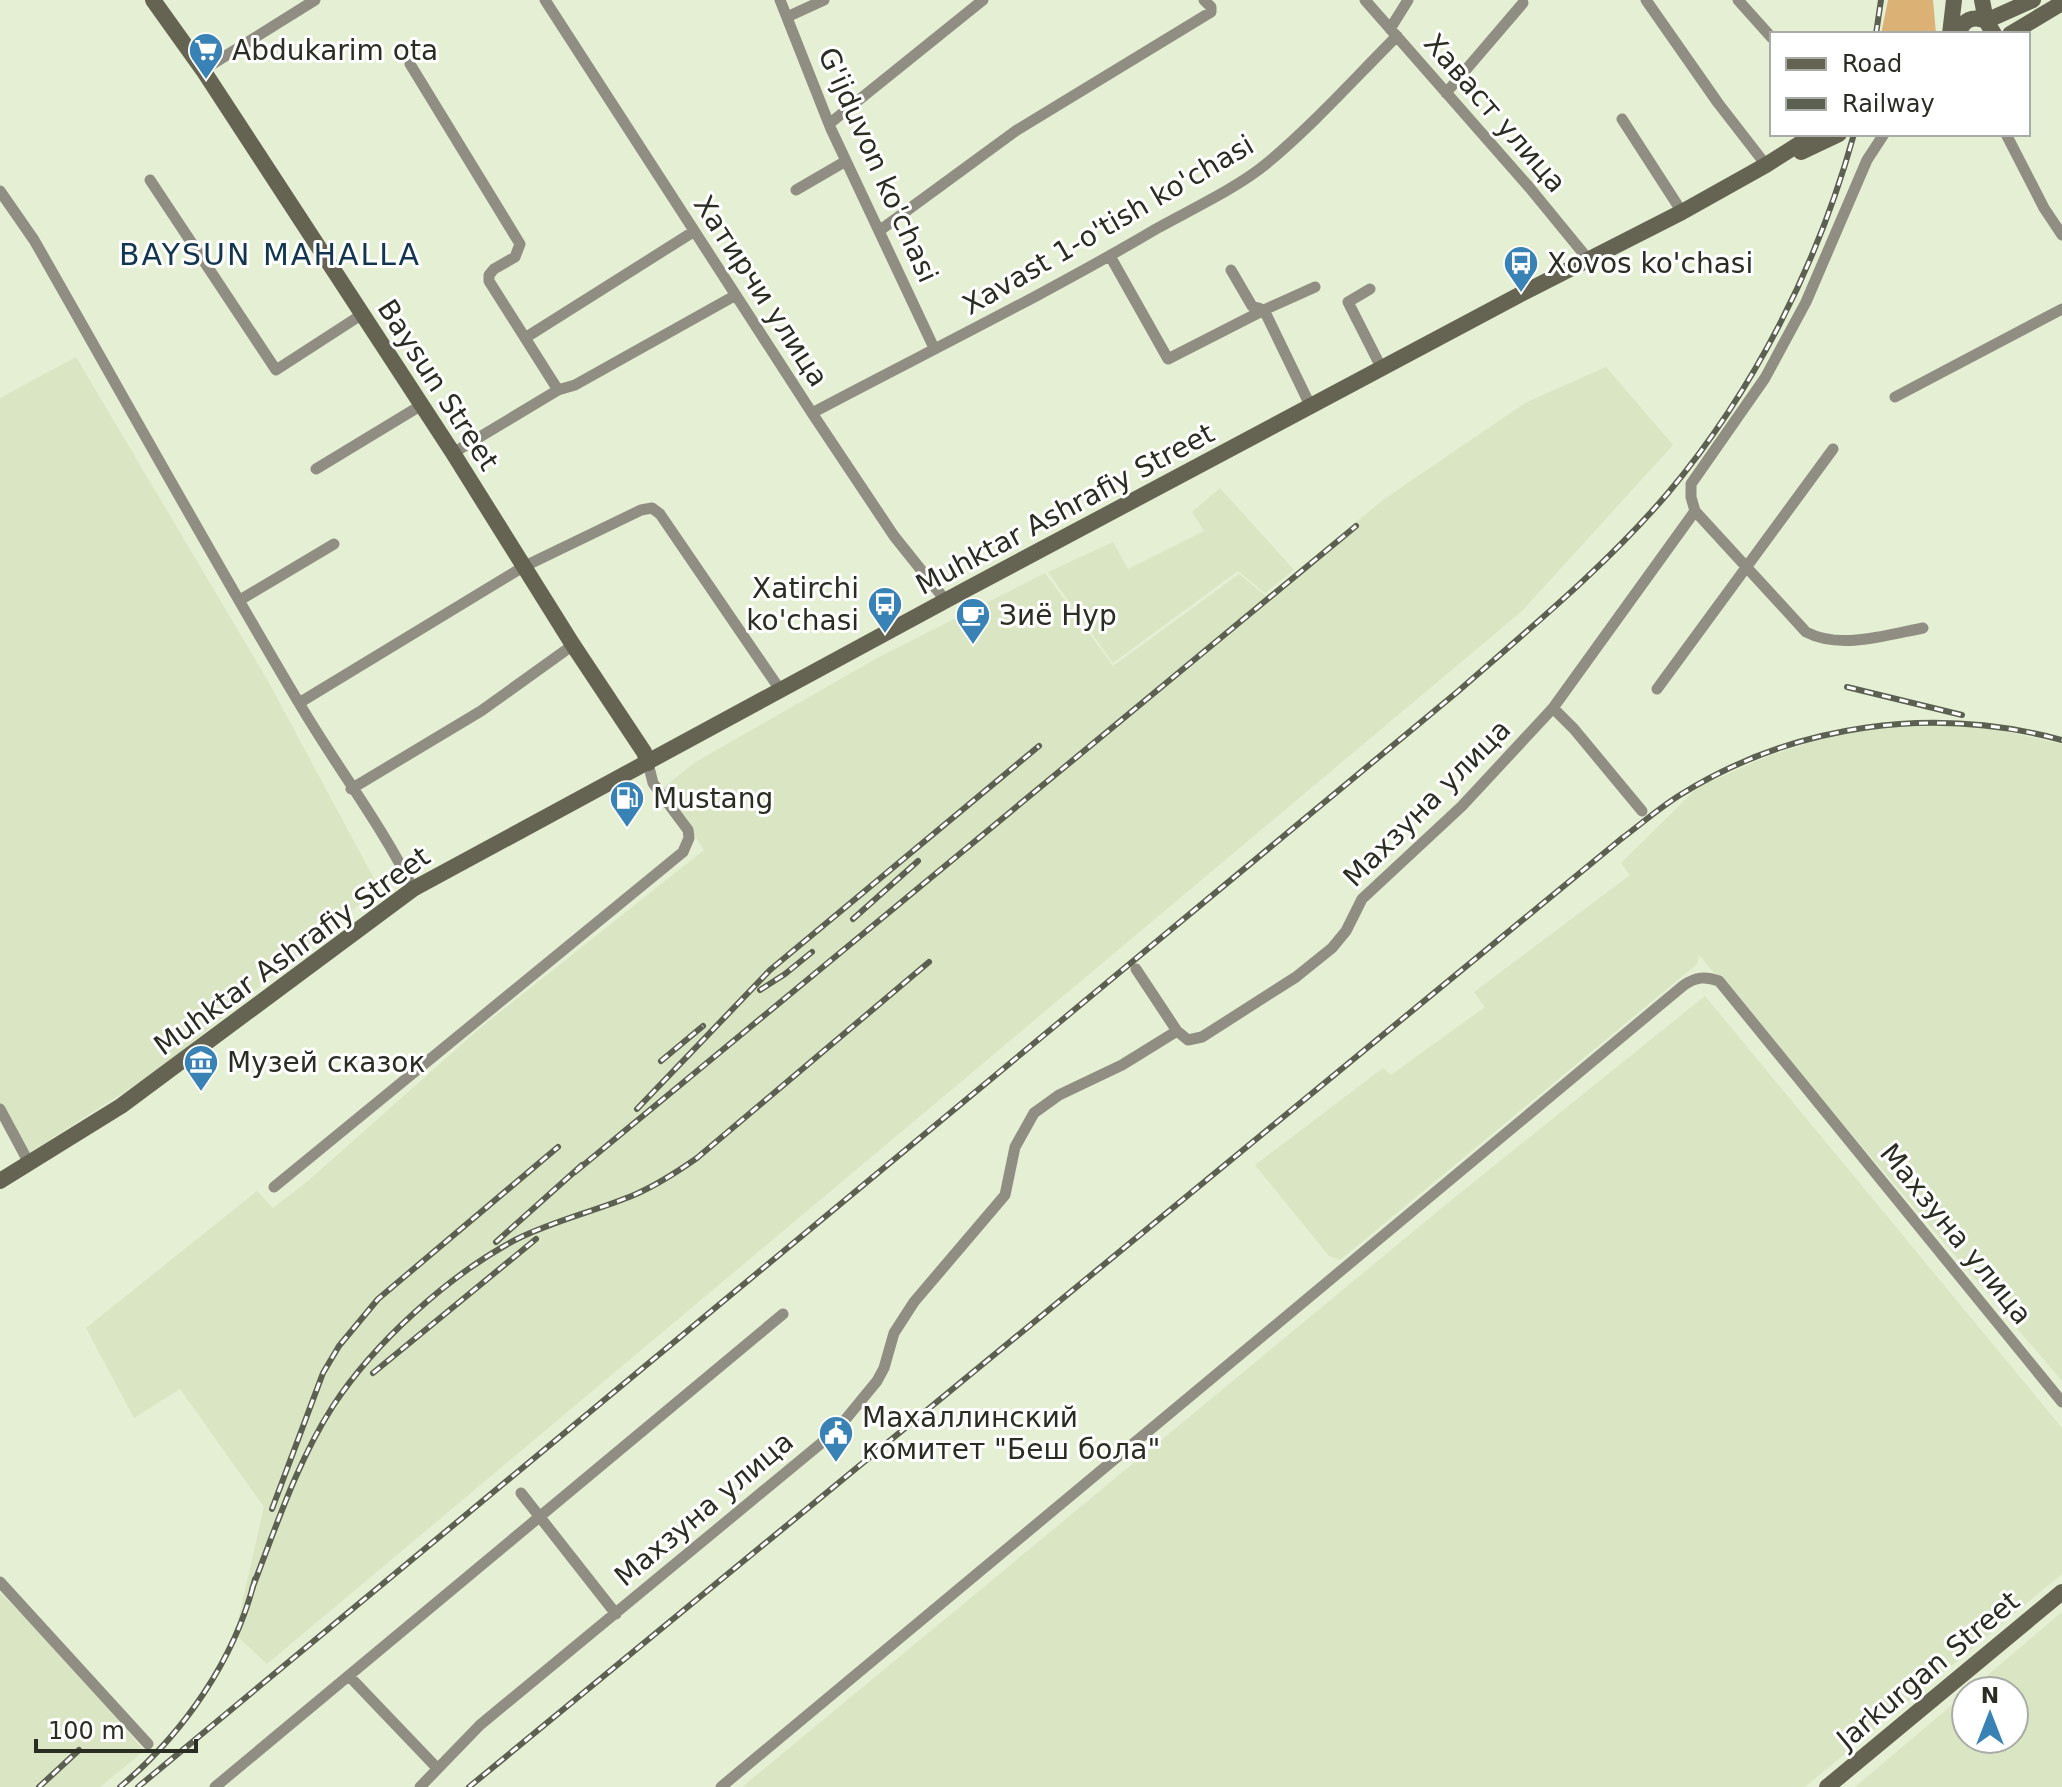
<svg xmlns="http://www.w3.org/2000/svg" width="2062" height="1787" font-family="'DejaVu Sans',sans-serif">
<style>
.built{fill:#d9e5c3}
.green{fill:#dbb175}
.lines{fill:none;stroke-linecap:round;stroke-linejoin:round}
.street{stroke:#908e82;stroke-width:11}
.secondary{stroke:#656352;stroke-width:16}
.rail-casing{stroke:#5b6051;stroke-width:6}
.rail{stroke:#fff;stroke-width:3;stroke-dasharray:9;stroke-linecap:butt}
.labels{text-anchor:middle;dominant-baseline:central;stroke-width:6;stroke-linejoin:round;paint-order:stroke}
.poi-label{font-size:28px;fill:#292d22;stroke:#fff;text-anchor:start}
.street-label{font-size:28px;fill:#292d22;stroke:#fff}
.neighbourhood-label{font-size:30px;letter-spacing:2px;fill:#12364f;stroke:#fff}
</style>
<rect width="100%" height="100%" fill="#e5efd3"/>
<path class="built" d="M76 357 268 681 379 888 160 1069 29 1153 0 1104V398Z
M1606 367 1673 445 1522 611 267 1664 235 1634 264 1507 180 1389 134 1418 86 1328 257 1191 273 1208 308 1181 480 1028 704 850 664 787 694 763 879 657 1045 573 1113 666 1239 574 1266 596 1383 500 1525 403Z
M1220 488 1294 570 1265 593 1238 571 1113 663 1048 572 1113 542 1128 569 1204 531 1192 512Z
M1908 725 1986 727 2062 744V1381L1699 955 1697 964 1340 1260 1329 1256 1255 1165 1383 1068 1391 1075 1485 1007 1474 992 1630 875 1621 863 1698 787 1769 756 1829 736Z
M1705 996 2062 1428V1574L1805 1787H742L1449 1202Z
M0 1593 68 1659 144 1751 100 1787H0Z
M2062 1612V1787H1855L1966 1693V1739H2014V1691H1969Z"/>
<path class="green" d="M1888 0H1933L1936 34H1881Z"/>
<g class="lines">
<path class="street" d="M545 0 812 413 894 536 946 601
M780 0 831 129 934 348
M1365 0 1529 187 1588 259
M1646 0 1718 103 1766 165
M1738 0 1772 38
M787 17 824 0
M1390 29 1408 0
M410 64 520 244 515 257 494 269 489 275V281L558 390
M203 70 315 0
M1446 93 1523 3
M1622 119 1682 212
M829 124 983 0
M2006 134 2044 208 2062 235
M150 180 276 370 361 315
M796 190 846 161
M0 191 34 240C122 394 208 550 299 703 336 766 381 824 413 889
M879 231 1017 130 1211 12V7L1204 0
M1110 256 1168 359 1264 310 1315 287
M1231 270 1252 306 1264 310 1311 407
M1370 289 1348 302 1382 369
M525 338 693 232
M1895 397 2062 309
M812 413C927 352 1044 295 1156 229 1190 210 1237 188 1266 164 1313 125 1354 79 1397 36
M453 453 558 390 575 385 736 295
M316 469 420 406
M1695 511 1806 632C1840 650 1887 635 1923 628
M240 600 334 544
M1657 689 1833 449
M299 703 523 567 641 510 652 508 660 514 781 691
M1553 708 1574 729 1642 811
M351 789 481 711 573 645
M1136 969 1177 1031
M0 1109 29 1163
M274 1187 683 852 689 838 688 830 653 783 648 763
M521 1493 616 1614
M0 1582 148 1744
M349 1676 437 1768
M215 1787 783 1314
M420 1787 480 1725 836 1431 877 1381 884 1368 894 1333 914 1302 1005 1195 1015 1147 1034 1113 1059 1095 1122 1065 1177 1031 1188 1040 1202 1037 1296 977 1332 948 1346 931 1362 899 1462 806 1553 708 1695 511 1691 497V484L1765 378 1806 302 1867 160 1884 134
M721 1787 1684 985C1696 977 1705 976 1719 981L2062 1402"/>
<path class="secondary" d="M153 0 203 70 453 453 573 645 644 752 648 763
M1982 0 1986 21 2033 0
M1950 34 1954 0
M1959 34C1962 20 1973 15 1986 21L1994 34
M2010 34 2062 3
M1801 152 1839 134
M0 1181 121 1106 413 889 967 589 1521 294 1682 212 1766 165 1815 134
M1827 1787 2062 1592"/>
<g class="rail-casing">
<path id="rail" d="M1876 34 1881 0
M1847 687 1962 715
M853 919 918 861
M760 990 785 974 812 952
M661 1061 703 1026
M637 1109 770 970 1039 746
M575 1172 1356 526
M496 1242 582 1165
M373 1373 536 1239
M272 1509 323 1373 339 1346 378 1299 558 1147
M252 1589C276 1527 297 1462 333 1406 374 1343 449 1275 515 1240 552 1221 596 1211 634 1195 657 1185 677 1172 697 1158L929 962
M39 1787 79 1750
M120 1787C183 1734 235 1660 255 1579
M138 1787 1456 693C1529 629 1605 567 1668 493 1755 389 1818 264 1854 134
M469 1787 1621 839C1640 825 1659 808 1680 795 1794 724 1932 705 2062 740"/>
</g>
<use href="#rail" class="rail"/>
</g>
<defs>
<g id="supermarket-pin" transform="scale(1.8)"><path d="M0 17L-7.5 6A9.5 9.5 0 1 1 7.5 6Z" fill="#3882b6" stroke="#fff"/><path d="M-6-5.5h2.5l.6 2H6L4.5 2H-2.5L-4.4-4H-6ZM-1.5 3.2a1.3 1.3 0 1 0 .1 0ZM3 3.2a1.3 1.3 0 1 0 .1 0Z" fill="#fff"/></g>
<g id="bus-pin" transform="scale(1.8)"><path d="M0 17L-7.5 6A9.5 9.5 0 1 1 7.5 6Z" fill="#3882b6" stroke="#fff"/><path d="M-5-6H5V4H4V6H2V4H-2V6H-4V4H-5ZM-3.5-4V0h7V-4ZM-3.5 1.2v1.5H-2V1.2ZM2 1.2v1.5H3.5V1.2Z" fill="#fff"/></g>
<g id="cafe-pin" transform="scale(1.8)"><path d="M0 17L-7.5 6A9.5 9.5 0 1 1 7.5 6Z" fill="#3882b6" stroke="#fff"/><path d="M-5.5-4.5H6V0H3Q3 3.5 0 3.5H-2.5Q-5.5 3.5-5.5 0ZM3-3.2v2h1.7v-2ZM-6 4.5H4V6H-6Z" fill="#fff"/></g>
<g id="fuel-pin" transform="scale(1.8)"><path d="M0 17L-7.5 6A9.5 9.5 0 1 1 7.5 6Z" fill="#3882b6" stroke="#fff"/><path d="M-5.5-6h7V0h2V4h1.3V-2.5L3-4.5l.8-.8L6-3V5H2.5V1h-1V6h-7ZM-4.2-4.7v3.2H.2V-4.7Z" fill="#fff"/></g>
<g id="museum-pin" transform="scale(1.8)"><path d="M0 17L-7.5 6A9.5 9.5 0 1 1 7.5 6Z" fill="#3882b6" stroke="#fff"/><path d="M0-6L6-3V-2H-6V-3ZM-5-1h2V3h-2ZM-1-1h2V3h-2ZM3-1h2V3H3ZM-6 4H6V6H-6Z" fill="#fff"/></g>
<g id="civic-pin" transform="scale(1.8)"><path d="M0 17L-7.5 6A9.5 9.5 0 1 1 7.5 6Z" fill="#3882b6" stroke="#fff"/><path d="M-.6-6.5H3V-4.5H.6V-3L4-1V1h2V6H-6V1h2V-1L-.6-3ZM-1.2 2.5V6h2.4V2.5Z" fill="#fff"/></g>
</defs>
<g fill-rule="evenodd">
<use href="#supermarket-pin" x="206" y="50"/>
<use href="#bus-pin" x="1521" y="263"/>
<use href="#bus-pin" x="885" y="604"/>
<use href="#cafe-pin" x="973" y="615"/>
<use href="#fuel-pin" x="627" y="798"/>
<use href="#museum-pin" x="201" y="1062"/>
<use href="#civic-pin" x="836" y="1433"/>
</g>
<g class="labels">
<g class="poi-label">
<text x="232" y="50">Abdukarim ota</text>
<text x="1547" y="263">Xovos ko'chasi</text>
<text x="859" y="588" text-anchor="end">Xatirchi<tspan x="859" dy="32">ko'chasi</tspan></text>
<text x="999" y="615">Зиё Нур</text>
<text x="653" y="798">Mustang</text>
<text x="227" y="1062">Музей сказок</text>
<text x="862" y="1417">Махаллинский<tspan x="862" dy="32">комитет "Беш бола"</tspan></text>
</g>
<g class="street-label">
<text transform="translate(1495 113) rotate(49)">Хаваст улица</text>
<text transform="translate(878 165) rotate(66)">G'ijduvon ko'chasi</text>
<text transform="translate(1108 225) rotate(-30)">Xavast 1-o'tish ko'chasi</text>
<text transform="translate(761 291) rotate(57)">Хатирчи улица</text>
<text transform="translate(438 385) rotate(57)">Bаysun Street</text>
<text transform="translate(1065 509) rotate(-28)">Muhktar Ashrafiy Street</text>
<text transform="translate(1427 803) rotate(-45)">Махзуна улица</text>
<text transform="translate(292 951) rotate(-36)">Muhktar Ashrafiy Street</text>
<text transform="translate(1956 1234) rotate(51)">Махзуна улица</text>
<text transform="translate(704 1509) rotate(-40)">Махзуна улица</text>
<text transform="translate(1928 1670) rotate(-40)">Jarkurgan Street</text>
</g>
<g class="neighbourhood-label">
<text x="270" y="254">BAYSUN MAHALLA</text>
</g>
</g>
<rect x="1770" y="32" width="260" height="104" fill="#ffffff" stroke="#a9aba7" stroke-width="2"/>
<rect x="1786" y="58" width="40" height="12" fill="#656352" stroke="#a9aba7" stroke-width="2"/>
<text x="1842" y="72" font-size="24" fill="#292d22">Road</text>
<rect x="1786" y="98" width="40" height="12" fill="#5b6051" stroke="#a9aba7" stroke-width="2"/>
<text x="1842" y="112" font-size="24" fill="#292d22">Railway</text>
<g transform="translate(1990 1715)"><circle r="38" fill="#ffffff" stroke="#a9aba7" stroke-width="2"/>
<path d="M0-6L14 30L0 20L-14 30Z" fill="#3882b6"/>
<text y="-12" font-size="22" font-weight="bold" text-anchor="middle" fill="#292d22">N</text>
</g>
<path d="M36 1739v12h160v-12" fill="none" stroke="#292d22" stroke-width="4"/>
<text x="48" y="1739" font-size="24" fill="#292d22" stroke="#ffffff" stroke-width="6" paint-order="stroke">100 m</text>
</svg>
